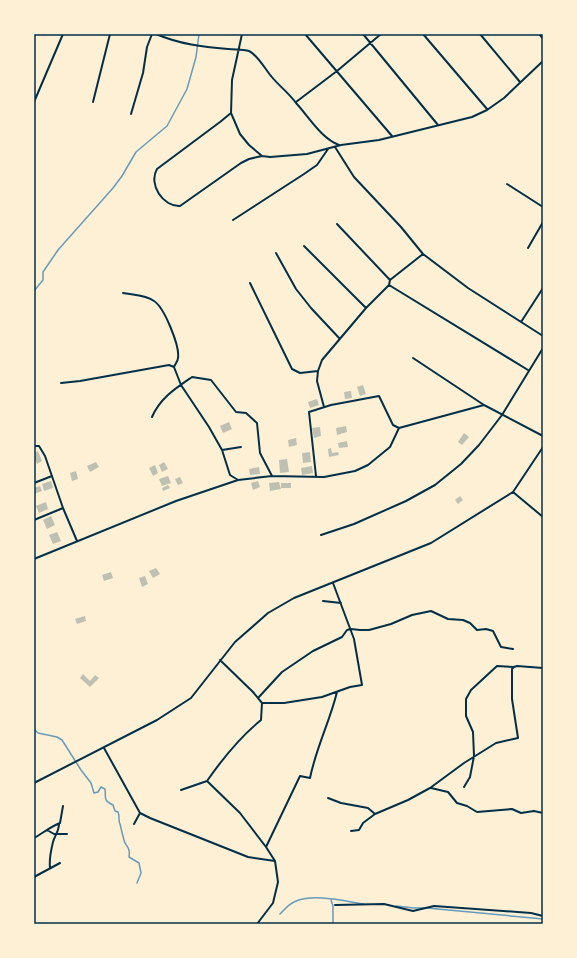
<svg xmlns="http://www.w3.org/2000/svg" width="577" height="958" font-family="Lato,sans-serif">
<style>
.lines{fill:none;stroke-linecap:round;stroke-linejoin:round}
.stream{stroke:#669bbc;stroke-width:1.5}
.building{fill:#bec0b2}
.minor{stroke:#003049;stroke-width:2}
.neatline{fill:none;stroke:#003049;stroke-width:1.5}
</style>
<rect width="100%" height="100%" fill="#fdf0d5"/>
<g class="lines">
<path class="stream" d="M34 291 43 280V272L58 250 113 188 122 176 136 152 167 126 187 89 196 57 199 34
M34 729 38 733 57 737 62 740 81 770 91 783 94 793 98 792 101 787 105 789C106 799 103 800 113 805L115 811 118 812C120 817 118 820 120 824 121 828 124 841 125 843 129 849 130 850 129 857L139 863 141 873 137 883
M331 900 333 906V924
M396 906 414 908H424
M427 908 543 919
M280 914C284 910 289 904 294 902 313 893 344 901 364 904"/>
</g>
<path class="building" d="M363 385 366 394 360 396 357 387Z
M351 391 352 398 345 399 344 392Z
M317 399 319 405 310 408 308 402Z
M229 422 232 429 223 433 220 426Z
M346 426 347 432 337 435 336 428Z
M320 427 321 436 314 438 312 428Z
M464 433 469 437 462 445 458 442Z
M296 438 297 445 289 447 288 440Z
M347 441 348 447 339 448 338 443Z
M331 448 332 453 338 452 339 455 329 457 328 449Z
M38 451 42 461 37 464 34 457V453Z
M310 452 311 462 303 463 302 453Z
M287 459 289 472 280 473 279 460Z
M96 462 99 467 90 472 87 466Z
M164 462 168 469 162 472 159 465Z
M155 465 158 473 153 476 149 468Z
M312 466 313 473 302 475 301 468Z
M259 467 260 474 250 475 249 469Z
M76 471 78 479 72 481 70 473Z
M168 476 171 483 162 486 159 479Z
M180 477 183 483 178 485 175 479Z
M51 481 53 488 44 491 42 484Z
M258 481 260 487 253 490 251 483Z
M279 482 281 489 270 491 269 483Z
M281 483H291V488H281Z
M168 485 170 488 163 491 162 488Z
M40 486 42 491 34 494V488Z
M460 496 463 500 458 504 455 500Z
M46 502 48 509 39 513 36 506Z
M51 516 55 525 47 529 43 520Z
M57 532 61 541 53 544 49 535Z
M156 568 160 574 153 578 149 571Z
M111 572 113 578 104 581 102 575Z
M145 576 148 584 142 587 139 578Z
M85 616 86 621 77 624 75 619Z
M83 674 90 681 95 675 99 678 90 687 80 678Z"/>
<g class="lines">
<path class="minor" d="M156 34C179 44 203 47 228 49 235 50 242 49 249 51 258 55 265 69 271 76 279 86 289 93 296 103 309 117 321 138 339 145
M242 34 232 80 231 113 240 134 249 145 262 156 270 157 307 154 341 145 379 140 472 117 487 110 504 98 543 61
M305 34 392 136
M363 34 438 125
M423 34 487 109
M480 34 520 82
M539 34 543 39
M34 102 63 34
M93 102 110 34
M296 102 337 71 381 34
M231 113 220 122 157 169C148 184 163 207 180 206L241 163 249 159 262 156
M131 114 143 73 147 47 152 34
M335 147 354 177 401 227 423 254 468 288 543 336
M507 184 543 207
M233 220 304 174 317 165 328 149
M337 224 390 280
M304 246 366 308
M528 248 543 222
M276 253 296 289 311 308 340 339
M250 283 292 369 300 373 318 371
M389 285 528 370
M123 293C133 295 146 295 154 301 164 307 180 346 178 358 178 361 175 364 174 367
M521 322 543 288
M413 358 484 405 543 436
M61 383 80 381 169 365 174 367 181 385 209 427 222 450 241 447
M324 407 317 381 318 371 322 360 366 308 389 285 390 280 423 254
M152 417C160 398 176 388 192 377L211 380 236 412 246 413 257 423 260 453 272 476
M34 446H39L45 456 63 508
M222 450 230 475 238 480
M316 476 309 412 331 405 379 396 393 425 399 428
M34 483 52 476
M513 492 543 517
M34 520 63 508 77 541
M321 535 354 524 406 501 435 485 461 464 479 445 502 415 543 348
M34 559 176 501 238 480 272 476 324 477 355 471 368 465 390 447 399 428 484 405
M323 601 341 603
M258 698 282 672 313 651 342 637 347 630 351 629 360 630H369L391 624 412 615 431 611 448 619 463 620 470 623 477 630 486 629 493 631 501 647 513 649
M262 703H284L322 697 350 687 362 685 354 639 333 583
M104 748 140 813 150 818 248 857 275 861
M207 781 240 813 266 847 275 861 278 882 273 903 257 924
M207 781C223 758 239 738 261 720L262 703 253 692 220 660
M34 783 157 720 191 698 235 642 268 613 294 598 431 543 513 492 543 447
M464 787 470 777 474 756 473 732 466 716V699L471 690 497 666 514 667
M431 788 448 792 457 803 467 806 477 812 512 809 521 813 534 811 543 813
M181 790 207 781
M328 798 341 803 368 808 375 814 408 800 430 788 464 763 496 743 518 738 512 699V669L514 667 517 666 543 668
M134 824 140 813
M47 830 54 834H67
M351 831 359 830 363 823 375 814
M34 838C43 833 50 827 60 823L63 806
M266 847 300 776 310 778C316 748 330 721 337 692
M50 868C49 859 51 850 53 842 55 835 59 831 59 824
M34 877 60 863
M335 905 384 904 413 911 434 906 531 913 543 916"/>
</g>
<rect width="577" height="958" fill="none" stroke="#fdf0d5" stroke-width="70"/>
<rect x="35" y="35" width="507" height="888" class="neatline"/>
</svg>
